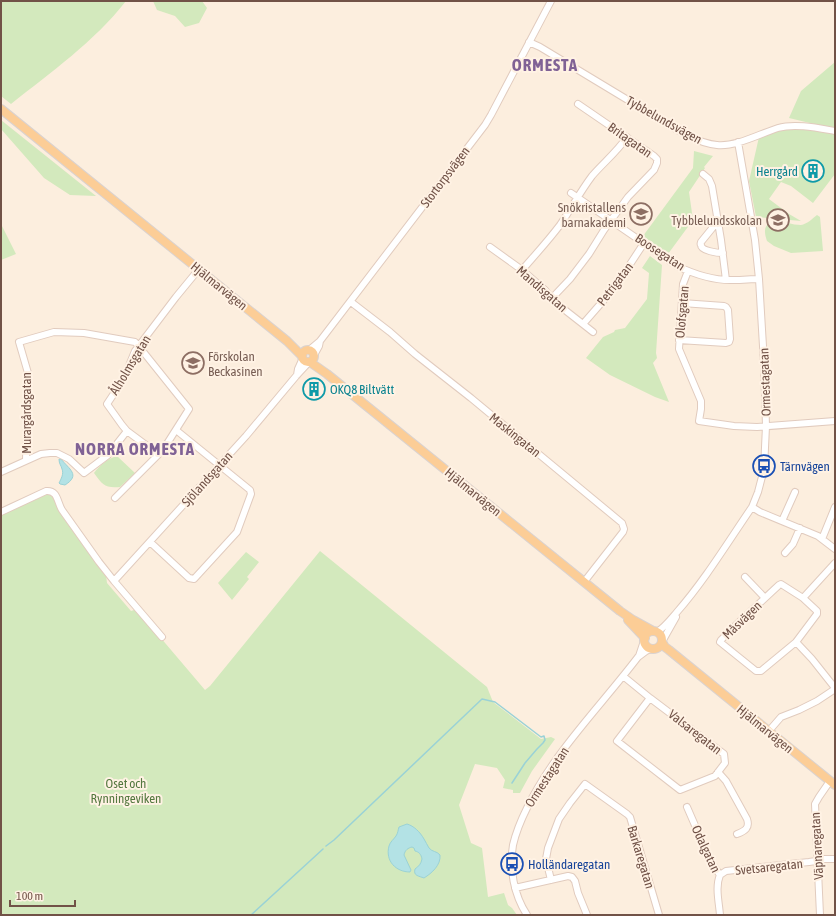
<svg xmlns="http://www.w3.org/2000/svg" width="836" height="916" font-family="'Asap Condensed',sans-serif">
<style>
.green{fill:#d3e9bd}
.water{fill:#b3e2e5;stroke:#9ad2d6}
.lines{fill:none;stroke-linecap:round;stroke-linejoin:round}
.stream{stroke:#9ad2d6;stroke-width:1.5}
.minor-casing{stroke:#e1cbbe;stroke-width:8}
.major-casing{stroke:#dad2cf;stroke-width:10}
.minor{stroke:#fff;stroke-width:6}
.major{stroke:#fccd96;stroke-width:8}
.labels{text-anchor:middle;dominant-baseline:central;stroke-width:4;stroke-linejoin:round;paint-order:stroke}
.street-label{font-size:13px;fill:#715247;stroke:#fff2e4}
.culture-label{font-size:13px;fill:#0d838f;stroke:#fff2e4;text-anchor:end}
.education-label{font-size:13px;fill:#785e54;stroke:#fff2e4;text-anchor:end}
.transit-label{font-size:13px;fill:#164399;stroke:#fff2e4;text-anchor:start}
.park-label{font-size:13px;fill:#54783f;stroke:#fff2e4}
.district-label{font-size:17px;font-weight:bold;letter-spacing:1px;fill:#806295;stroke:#fff2e4}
</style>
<rect width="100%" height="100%" fill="#fceede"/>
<path class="green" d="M1 1H126C94 42 51 72 11 104L1 96Z
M153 1H202L207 8 199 23 185 27 175 16 157 10Z
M835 62V129L789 118 801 91Z
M1 120 96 196 70 195 44 178 1 129Z
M786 129 820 130 835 134V174L813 203 791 186 781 182 769 199 789 214 801 221 756 217 749 181 759 137Z
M694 151 713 156 704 167 705 168 689 192 693 220 668 254 643 236 693 168Z
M817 215 820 217 823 251 791 253 774 246 767 241C766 238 765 235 765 232 764 220 780 221 788 223 792 224 797 225 801 225 807 224 812 219 817 215Z
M1 224 16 254 1 260Z
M650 256 662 265 656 353 657 358 653 363 669 402 655 397 610 375 586 358 603 337 614 332 615 330 625 328 647 299 649 273 642 268Z
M117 456 135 473 120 487C104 488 103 485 94 473 100 465 107 459 117 456Z
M48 494 53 497 56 505 106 575 107 583 131 611 134 610 159 637H160L205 690 210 686 320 551 487 687 493 702 541 739 551 737 555 739 532 771 520 793H513V790L503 788 505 780 497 768 475 764 459 805 471 843 482 848 488 897 504 893 508 905 512 908 517 915H1V515Z
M246 552 259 562 247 577 249 579 232 600 218 583Z"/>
<path class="water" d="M59 459H61C69 469 81 475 65 485L60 484 59 483C61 479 64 474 62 469 61 465 59 464 59 459Z
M407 824C414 826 420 832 424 839 426 842 427 845 429 848 432 852 437 851 440 855 441 865 432 873 424 878 419 876 413 876 415 869 419 866 421 864 422 859 421 854 419 852 415 851L414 848 412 847C408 848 405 850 404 855L411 870 410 872C396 872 385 861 389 846 390 842 394 839 396 836 398 833 398 830 399 827Z"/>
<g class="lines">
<path class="stream" d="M326 846 334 840 482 699 495 702 541 737 544 736 545 740 543 743 537 749 525 763 512 783
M251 915 323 849"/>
<g class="minor-casing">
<path id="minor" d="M529 42 540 47C577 69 614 92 651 114 669 125 697 144 717 145 736 147 759 134 778 128 795 123 818 128 835 131
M703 174 709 179 712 186 721 240 726 280
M571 193 677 266C696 275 714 281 734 280 743 280 751 279 759 279
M719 225 714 226 701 242C701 243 700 244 701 245 701 251 718 253 723 253
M490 247 522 270 545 290 556 303 593 332
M522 270C535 255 548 241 560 225 571 209 580 192 592 176 603 163 617 152 627 137
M688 271 683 284 679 349 701 401V409L699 421 734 426 757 427 835 421
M552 298 570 279 589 254 604 230 628 197 654 170 657 163V159L654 156 578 104
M351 302 390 332 415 354 471 398 622 523 624 529 623 532 584 582
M583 324 610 293 619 281 644 243
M679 340 726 343 729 342 730 339 728 310 726 307 724 306 682 303
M308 351 320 341 485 125 491 115 551 1
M314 355 319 346 320 341
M297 375 298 369 303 358
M158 454 127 431 122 425 107 404 115 392 124 378 135 351 176 297 199 269
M26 460 28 373 19 342 54 332 84 333 135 342 137 344 189 409 163 450 115 498
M1 472 41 454 50 453H57L69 459 84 473 108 455 127 431
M752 507 760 512 818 536 835 549
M1 512 46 491C58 490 57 502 62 510L99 562 114 581 162 637
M782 521 795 492
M822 539 835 507
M150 542 189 578 194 579 237 532 251 494 250 490 176 430
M785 553 793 544 800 528
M745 577 765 598
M114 581 246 436 297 375 309 362
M781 584 803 598 817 611V614L796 642 761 671H756L720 642 721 640 735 626 779 585Z
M803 598 835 563
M657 632C665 627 671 619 677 612 705 580 728 542 752 507L758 492 764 469 766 426 764 363 759 279 755 240 738 142
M663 640 676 617
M796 642 812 659 835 688
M639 656 644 641
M623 676 650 698 617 741 680 790 715 776 725 763 724 754 650 698
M768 732 781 717 799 710 817 701 835 689
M718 772 726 781 747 819C750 828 745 831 737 834
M687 807 711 862 720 875C715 887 719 902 720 915
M720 875 726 871 809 862 816 861 818 859H835
M551 880 546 859 548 848 559 819 570 803 585 784 627 814 630 817 659 915
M515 888 568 876 572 877 575 881 578 893 587 915
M527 915C514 895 509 869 513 845 516 832 521 820 527 808 554 752 600 707 638 657L646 651 651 649
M820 915 815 804 819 797 830 781"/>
</g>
<g class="major-casing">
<path id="major" d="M1 109 287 341 302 356
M302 356a6 6 0 1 1 12 0a6 6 0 1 1-12 0Z
M310 362 327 374 620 611 633 620 653 631
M628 620 645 638
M644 640a9 9 0 1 1 18 0a9 9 0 1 1-18 0Z
M662 642 665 647 669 650 835 785"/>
</g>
<use href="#minor" class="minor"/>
<use href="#major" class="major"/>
</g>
<defs>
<g id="building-ring" transform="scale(1.15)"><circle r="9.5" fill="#fff2e4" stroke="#0f9aa8" stroke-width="1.5"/><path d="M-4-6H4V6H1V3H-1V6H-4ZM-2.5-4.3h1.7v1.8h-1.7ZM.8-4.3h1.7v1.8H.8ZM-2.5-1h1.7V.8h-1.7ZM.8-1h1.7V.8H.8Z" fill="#0f9aa8"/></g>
<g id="school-ring" transform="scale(1.15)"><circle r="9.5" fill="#fff2e4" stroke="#8d6e63" stroke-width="1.5"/><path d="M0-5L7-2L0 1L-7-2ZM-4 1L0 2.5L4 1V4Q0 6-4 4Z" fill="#8d6e63"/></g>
<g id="bus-ring" transform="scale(1.15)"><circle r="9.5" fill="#fff2e4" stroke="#1a4fb4" stroke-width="1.5"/><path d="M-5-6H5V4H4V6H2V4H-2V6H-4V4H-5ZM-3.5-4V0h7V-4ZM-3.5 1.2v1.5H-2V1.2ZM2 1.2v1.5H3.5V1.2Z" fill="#1a4fb4"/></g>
</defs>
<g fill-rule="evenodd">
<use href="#building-ring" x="813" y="171"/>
<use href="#school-ring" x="641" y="214"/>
<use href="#school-ring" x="778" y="220"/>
<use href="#school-ring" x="193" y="363"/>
<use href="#building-ring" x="314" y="389"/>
<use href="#bus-ring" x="764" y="466"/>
<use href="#bus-ring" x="512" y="864"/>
</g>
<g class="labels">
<g class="street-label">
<text transform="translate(664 120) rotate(29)">Tybbelundsvägen</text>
<text transform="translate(630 140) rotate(35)">Britagatan</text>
<text transform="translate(445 177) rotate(-53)">Stortorpsvägen</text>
<text transform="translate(660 252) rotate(33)">Boosegatan</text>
<text transform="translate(615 284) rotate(-53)">Petrigatan</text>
<text transform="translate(219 286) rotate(39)">Hjälmarvägen</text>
<text transform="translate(542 289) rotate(41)">Mandisgatan</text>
<text transform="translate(682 312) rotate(-85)">Olofsgatan</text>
<text transform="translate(130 365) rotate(-59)">Ålholmsgatan</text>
<text transform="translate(765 382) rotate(-92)">Ormestagatan</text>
<text transform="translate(26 413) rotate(-90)">Murargårdsgatan</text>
<text transform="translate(515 435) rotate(39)">Maskingatan</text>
<text transform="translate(207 479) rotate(-48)">Sjölandsgatan</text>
<text transform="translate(473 492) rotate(39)">Hjälmarvägen</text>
<text transform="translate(742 620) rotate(-44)">Måsvägen</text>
<text transform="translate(765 729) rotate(39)">Hjälmarvägen</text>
<text transform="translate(695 732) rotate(38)">Valsaregatan</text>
<text transform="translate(547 777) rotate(-57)">Ormestagatan</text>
<text transform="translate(817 846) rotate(-93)">Väpnaregatan</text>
<text transform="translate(706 849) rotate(65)">Odalgatan</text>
<text transform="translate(641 857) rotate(73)">Barkaregatan</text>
<text transform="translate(769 867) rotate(-6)">Svetsaregatan</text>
</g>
<g class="culture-label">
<text x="798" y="171">Herrgård</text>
<text x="330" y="389" text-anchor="start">OKQ8 Biltvätt</text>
</g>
<g class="education-label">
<text x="626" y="207">Snökristallens<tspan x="626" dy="15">barnakademi</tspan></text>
<text x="762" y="220">Tybblelundsskolan</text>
<text x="208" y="356" text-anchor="start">Förskolan<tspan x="208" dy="15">Beckasinen</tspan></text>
</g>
<g class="transit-label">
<text x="780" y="466">Tärnvägen</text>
<text x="528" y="864">Holländaregatan</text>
</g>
<g class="park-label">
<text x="126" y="783">Oset och<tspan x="126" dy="15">Rynningeviken</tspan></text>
</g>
<g class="district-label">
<text x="545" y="65">ORMESTA</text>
<text x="135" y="449">NORRA ORMESTA</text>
</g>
</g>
<rect width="836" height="916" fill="none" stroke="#715247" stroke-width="4"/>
<path d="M10 900v6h65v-6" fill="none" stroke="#715247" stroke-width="2"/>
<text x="16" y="900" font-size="12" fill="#715247" stroke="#fff2e4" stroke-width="3" paint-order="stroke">100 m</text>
</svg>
